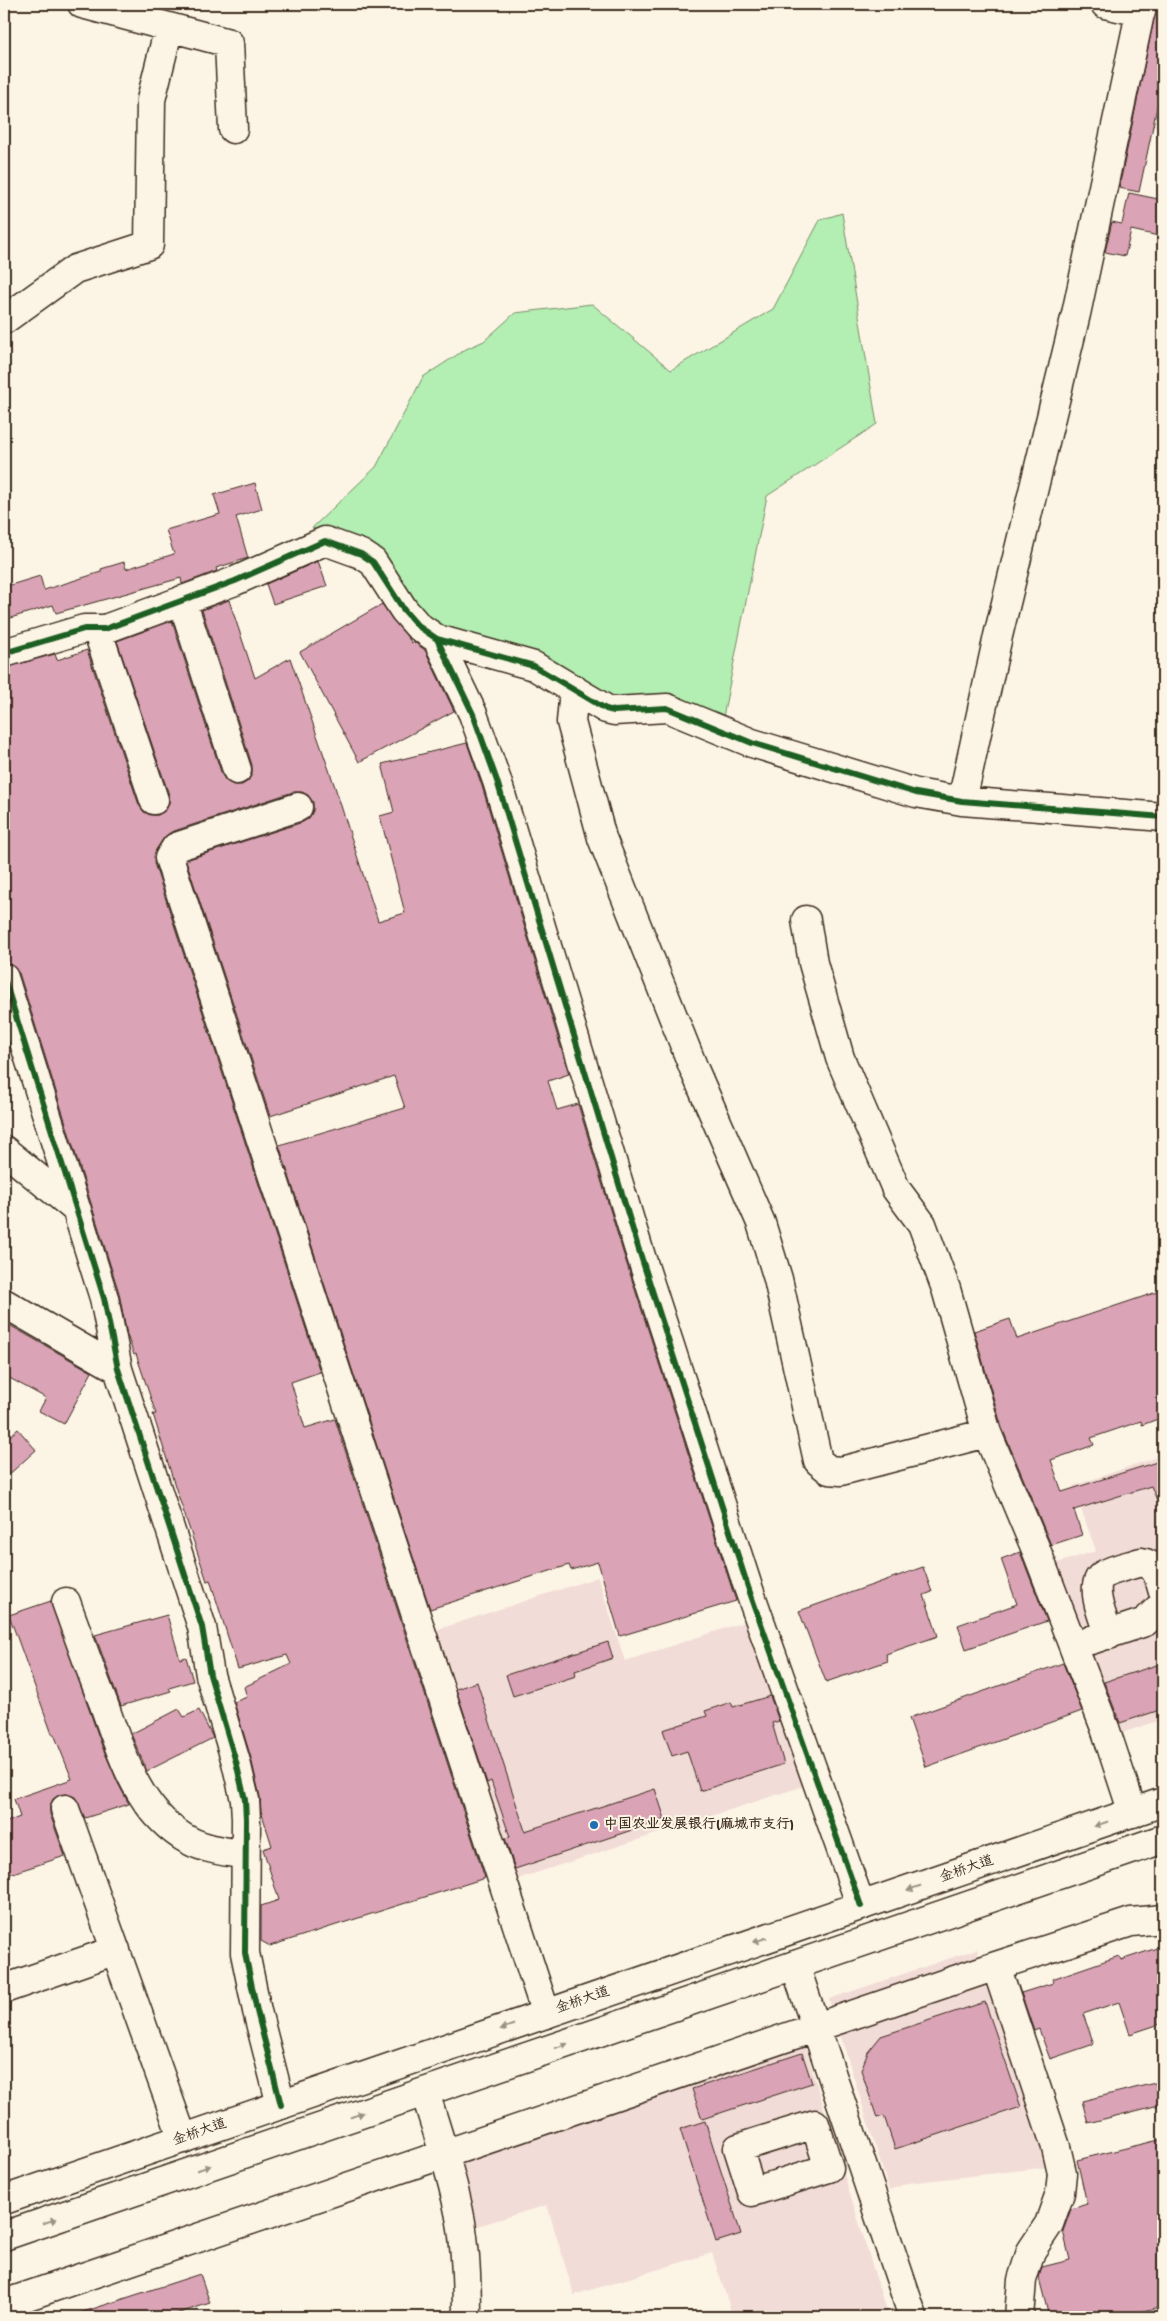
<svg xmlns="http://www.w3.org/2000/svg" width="1167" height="2321" font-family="'Gochi Hand','LXGW WenKai TC',sans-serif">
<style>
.built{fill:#f2dcd7}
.green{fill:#b3eeb2;stroke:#778c68}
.building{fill:#daa3b6;stroke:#3b2a1e}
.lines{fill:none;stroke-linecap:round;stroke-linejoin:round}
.minor-casing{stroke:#3b2a1e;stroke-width:31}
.highway-casing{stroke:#3b2a1e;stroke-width:31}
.minor{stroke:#fcf5e5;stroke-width:28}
.highway{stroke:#fcf5e5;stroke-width:28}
.cycleway-casing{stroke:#fcf5e5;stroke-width:9}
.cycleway{stroke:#1b5e20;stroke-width:6}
.oneway{fill:#9c9082}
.poi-dot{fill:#1f6fb2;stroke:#fcf5e5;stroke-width:2}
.labels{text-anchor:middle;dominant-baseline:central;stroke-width:4;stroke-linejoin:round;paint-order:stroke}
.poi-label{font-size:14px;font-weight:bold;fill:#3b2a1e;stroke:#fcf5e5;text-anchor:start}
.street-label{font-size:14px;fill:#3b2a1e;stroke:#fcf5e5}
</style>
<rect width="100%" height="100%" fill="#fcf5e5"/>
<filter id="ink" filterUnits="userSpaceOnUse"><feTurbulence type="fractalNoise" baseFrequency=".02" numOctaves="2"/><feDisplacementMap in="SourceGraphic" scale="10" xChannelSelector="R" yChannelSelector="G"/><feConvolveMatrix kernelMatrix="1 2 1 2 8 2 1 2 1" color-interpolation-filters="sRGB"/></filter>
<g filter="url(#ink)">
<path class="built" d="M1163 1455V1719L1113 1736 1054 1564 1096 1551 1073 1486Z
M598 1577 625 1661 750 1620 804 1786 511 1881 430 1632Z
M977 1949 1050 2167 908 2183 889 2190 829 1999Z
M804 2043 888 2317H733L712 2253 574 2295 547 2205 471 2228 455 2157Z"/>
<path class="green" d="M842 213 877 424 767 496 722 722 614 705 417 618 370 548 312 528 376 467 423 377 466 349 484 341 515 313 592 304 671 370 773 309 820 220Z"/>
<path class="building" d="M1157 4H1163V79L1139 192 1119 188Z
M1129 193 1163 200V237L1131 230 1125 256 1105 252 1112 222 1122 224Z
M255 483 262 509 236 517 248 558 216 568 217 571 182 584 181 578 56 613 53 605 4 620V587L40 576 44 590 101 572V569L124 562 126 569 174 554 166 530 220 514 214 495Z
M318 561 327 586 273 604 266 584Z
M229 600 255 678 290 658 335 787 378 921 405 913 380 816 394 812 382 764 467 743 482 786 569 1074 548 1081 557 1110 578 1104 623 1252 736 1601 620 1636 598 1562 571 1570 569 1565 430 1609 279 1145 405 1108 394 1076 270 1116 186 860 303 822 309 818 313 811V802L308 795 302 792H293L171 832 163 839 156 850 154 863 320 1372 291 1382 296 1399 305 1428 335 1419 485 1878 270 1946 261 1941V1906L279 1900 263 1849 272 1846 261 1811 260 1797 251 1758 234 1702 247 1697 244 1687 291 1664 287 1655 238 1669 210 1580 207 1581 175 1486 153 1414H156L136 1354 134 1355 127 1335 119 1293 19 973 7 961 4 950V668L55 654 57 660 87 650 139 805 144 812 150 815H158L166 810 169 803V795L117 641 172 621 222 775 226 781 233 785H242L248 781 252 774V765L202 610Z
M382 604 412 643 414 642 425 650 454 711 359 762 300 652Z
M1163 1290V1417L1142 1425 1141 1421 1091 1438 1094 1445 1051 1460 1062 1492 1163 1460V1514L1151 1486 1074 1510 1082 1535 1051 1545 1002 1428 974 1331 1010 1319 1017 1339Z
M4 1322 92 1372 64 1424 39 1411 46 1398 4 1375Z
M18 1429 36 1450 4 1479V1441Z
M1020 1552 1047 1621 966 1649 958 1625 1017 1604 1001 1559Z
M923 1567 932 1592 924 1595 938 1636 886 1654 888 1661 826 1682 799 1611Z
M51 1601 102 1746 118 1783 129 1804 85 1818 75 1797 67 1794 59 1795 53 1799 50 1806V1814L65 1856 4 1876V1823L20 1817 14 1799 72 1779 54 1734H52L9 1615Z
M167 1615 180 1659 186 1657 193 1681 169 1688 171 1691 121 1706 95 1635Z
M608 1642 613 1658 575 1671 576 1676 513 1696 506 1675Z
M1063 1663 1082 1711 926 1767 909 1718Z
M1163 1663V1709L1120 1723 1104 1682Z
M477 1682 525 1831 655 1789 665 1819 515 1869 505 1838 510 1837 491 1781 487 1783 456 1689Z
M770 1696 779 1721 772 1723 784 1764 700 1791 687 1751 672 1756 663 1730 707 1716 705 1711 731 1702 733 1707Z
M179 1709 184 1717 199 1710 213 1738 147 1771 131 1734Z
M1160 1947 1163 1957V2023L1130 2034 1119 2002 1083 2014 1094 2044 1050 2059 1039 2029 1034 2031 1021 1993 1053 1983 1052 1979 1119 1956 1121 1960Z
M985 2002 1021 2107 895 2149 884 2116 877 2118 861 2070 868 2052 881 2036Z
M802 2053 812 2083 702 2119 692 2089Z
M1163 2081V2104L1088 2123 1082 2101Z
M705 2121 741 2234 716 2242 680 2129Z
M1163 2139V2306L1120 2317H1049L1039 2278 1042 2267 1070 2260 1063 2231 1071 2209 1087 2204 1077 2160Z
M200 2274 210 2303 167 2317H78L77 2314Z"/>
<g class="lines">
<g class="minor-casing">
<path id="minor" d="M82 4 229 43 233 129
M1105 4 1141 12
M4 320 75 269 149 245 151 100 169 27
M182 600 237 770
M97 629 154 800
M437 639 473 714 497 781 638 1247 748 1587 861 1906
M4 653 84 629H105L235 581 325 541 361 554 373 562 404 610 418 626 437 639 534 666 606 709 614 711 667 708 752 743 916 793 962 801 1163 817
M574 689 571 722 602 838 694 1069 761 1223 778 1279 818 1461 829 1470 841 1471 987 1433
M962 801 998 636 1076 314 1142 4
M298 807 176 847 169 858 546 2014
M806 920 813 963 840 1058 896 1189 922 1224 946 1289 987 1433 1037 1552 1073 1646 1105 1728 1133 1813
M4 978 104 1298 118 1369 202 1627 210 1675 236 1762 245 1800 246 1819 245 1953 257 2011 281 2105
M4 1150 77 1210
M4 1303 118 1369
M66 1602C78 1635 90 1669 103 1702 121 1752 136 1807 183 1837 201 1849 225 1851 245 1855
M1109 1635C1104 1621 1088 1585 1103 1575 1114 1568 1129 1566 1141 1562 1157 1564 1159 1579 1163 1592
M1091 1640 1145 1622 1163 1604
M65 1809 183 2139
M795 1965 913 2317
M996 1966 1056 2147 1062 2173 1060 2193 1049 2224 1031 2251 1022 2280 1019 2317
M4 1989 116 1950
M425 2092C438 2135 453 2178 461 2222 466 2253 467 2285 467 2317
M815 2124 829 2168 752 2192 738 2148Z
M4 2304 996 1966 1131 1922 1163 1919"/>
</g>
<g class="highway-casing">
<path id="highway" d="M4 2200 1163 1802
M4 2236 1163 1839"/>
</g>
<use href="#minor" class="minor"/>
<use href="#highway" class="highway"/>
<g class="cycleway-casing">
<path id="cycleway" d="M437 639 473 714 497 781 638 1247 748 1587 861 1906
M4 653 84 629H105L235 581 325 541 361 554 373 562 404 610 418 626 437 639 534 666 606 709 614 711 667 708 752 743 916 793 962 801 1163 817
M4 978 104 1298 118 1369 202 1627 210 1675 236 1762 245 1800 246 1819 245 1953 257 2011 281 2105"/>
</g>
<use href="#cycleway" class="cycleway"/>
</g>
<defs><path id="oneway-solid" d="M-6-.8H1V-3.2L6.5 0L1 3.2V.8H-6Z" transform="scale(1.25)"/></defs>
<g class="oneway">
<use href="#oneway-solid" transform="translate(1101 1824) rotate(161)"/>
<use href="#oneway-solid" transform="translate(914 1888) rotate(161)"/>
<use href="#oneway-solid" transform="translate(760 1940) rotate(161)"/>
<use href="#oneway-solid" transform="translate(507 2027) rotate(161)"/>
<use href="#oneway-solid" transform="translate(561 2046) rotate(-19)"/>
<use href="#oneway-solid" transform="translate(357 2115) rotate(-19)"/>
<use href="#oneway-solid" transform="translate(204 2168) rotate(-19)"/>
<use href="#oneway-solid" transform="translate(50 2221) rotate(-19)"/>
</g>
</g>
<circle class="poi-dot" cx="594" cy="1825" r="5"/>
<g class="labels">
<g class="poi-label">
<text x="604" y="1825">中国农业发展银行(麻城市支行)</text>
</g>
<g class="street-label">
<text transform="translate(967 1870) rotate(-19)">金桥大道</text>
<text transform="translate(583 2001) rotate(-19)">金桥大道</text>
<text transform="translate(200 2133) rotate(-19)">金桥大道</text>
</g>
</g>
<rect width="1167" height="2321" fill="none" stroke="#fcf5e5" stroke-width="20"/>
<rect x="10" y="10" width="1147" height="2301" fill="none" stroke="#3b2a1e" stroke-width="2" filter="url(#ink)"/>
</svg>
